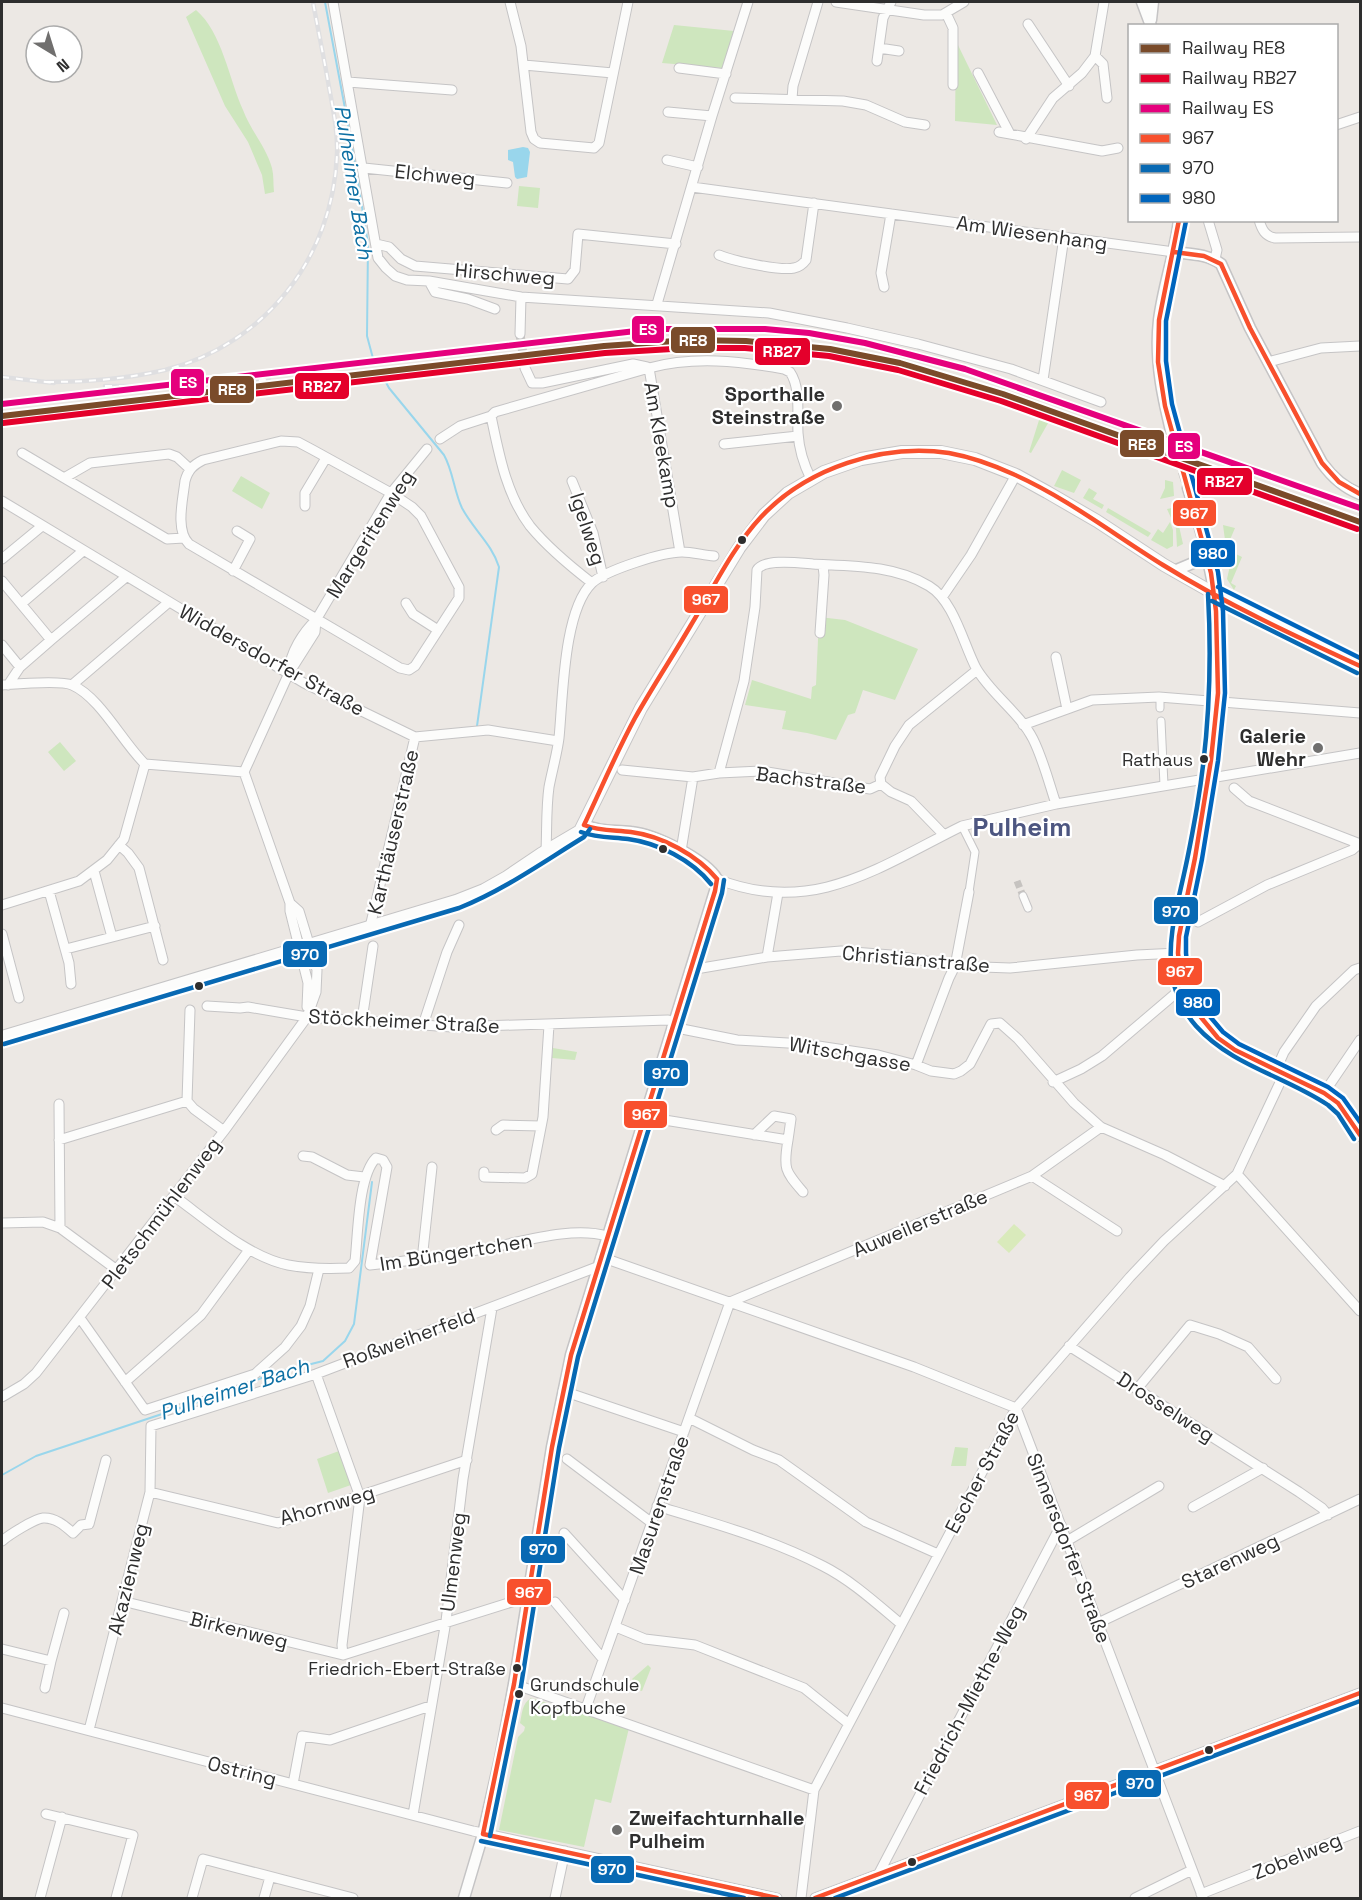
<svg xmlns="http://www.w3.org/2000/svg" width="1362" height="1900" font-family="'Space Grotesk',sans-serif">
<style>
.green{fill:#cee6be}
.pitch{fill:#d9eabb}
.water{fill:#99d6ec}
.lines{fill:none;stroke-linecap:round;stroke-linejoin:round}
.stream{stroke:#99d6ec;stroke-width:2}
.pedestrian-tunnel{stroke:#c6c3c0;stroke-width:7;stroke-dasharray:7 3.5;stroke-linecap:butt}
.minor-tunnel{stroke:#c6c3c0;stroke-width:9;stroke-dasharray:9 4.5;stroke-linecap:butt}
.tertiary-tunnel{stroke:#c6c3c0;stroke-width:10;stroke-dasharray:10 5;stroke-linecap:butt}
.pedestrian-casing{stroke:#c5c4c5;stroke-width:9}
.minor-casing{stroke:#c5c4c5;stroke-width:11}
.tertiary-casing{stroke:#c5c4c5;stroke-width:13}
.secondary-casing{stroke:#c5c4c5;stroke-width:14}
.pedestrian{stroke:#fcfcfb;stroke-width:7}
.minor{stroke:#fcfcfb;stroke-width:9}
.tertiary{stroke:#fcfcfb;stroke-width:10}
.secondary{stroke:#fcfcfb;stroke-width:12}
.rail-casing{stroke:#dfdfe1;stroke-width:4.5}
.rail{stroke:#fff;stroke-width:2;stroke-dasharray:7;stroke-linecap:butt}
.bus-1-casing{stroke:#fff;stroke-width:9}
.bus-2-casing{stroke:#fff;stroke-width:9}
.bus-3-casing{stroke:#fff;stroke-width:9}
.bus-1{stroke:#f8502d;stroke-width:4.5}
.bus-2{stroke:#0869b3;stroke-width:4.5}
.bus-3{stroke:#0065bd;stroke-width:4.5}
.rail-1-casing{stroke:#fff;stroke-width:10}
.rail-2-casing{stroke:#fff;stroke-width:10}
.rail-3-casing{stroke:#fff;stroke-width:10}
.rail-1{stroke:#7a4b2a;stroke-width:6}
.rail-2{stroke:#e4002b;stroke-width:6}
.rail-3{stroke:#e5007d;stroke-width:6}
.poi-dot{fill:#706f6e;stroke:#fff;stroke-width:2}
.bus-dot{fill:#2e2e2e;stroke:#fff;stroke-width:2}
.labels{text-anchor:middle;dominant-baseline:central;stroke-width:4.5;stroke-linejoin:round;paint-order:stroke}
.bus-label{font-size:18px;fill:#2e2e2e;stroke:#fff;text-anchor:end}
.street-label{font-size:20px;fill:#2e2e2e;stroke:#fff}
.poi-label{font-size:20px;font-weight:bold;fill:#2e2e2e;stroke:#fff;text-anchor:end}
.water-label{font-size:21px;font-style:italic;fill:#0d6fa3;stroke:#fff}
.district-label{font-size:26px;font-weight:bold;fill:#4d5680;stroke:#fff}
.line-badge{stroke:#fff;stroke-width:2}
.badge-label{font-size:16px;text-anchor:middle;font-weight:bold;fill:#fff}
</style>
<rect width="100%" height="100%" fill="#ece8e4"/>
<path class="green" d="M196 10C222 32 229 79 243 110 251 131 266 147 272 168 274 176 273 184 274 192L265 194 262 175 248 142 225 106 186 17Z
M674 25 734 31 722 68 662 63Z
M956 41 997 125 955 121Z
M519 186 540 188 538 208 517 206Z
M893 364 967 384 1166 456 1165 458 1051 418 1031 453 1029 452 1040 417 1029 412 1026 408 890 365Z
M1062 470 1081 480 1074 493 1054 486Z
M241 476 270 493 262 509 232 491Z
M1165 480 1173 482 1174 496 1160 499 1165 488Z
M1089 488 1097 493 1093 499 1104 505 1102 509 1083 498Z
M1108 508 1151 533 1148 537 1106 512Z
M1172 508H1175L1183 544 1177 547 1176 529 1167 509Z
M1170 522 1173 530V546L1167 549 1151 540 1158 529 1163 533Z
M1223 525 1235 528 1229 542 1234 544 1229 554 1235 557 1236 554 1242 557 1231 583 1236 586 1234 590 1227 579 1229 570Z
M819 617 845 620 918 649 895 700 863 690 855 713 848 715 836 740 807 733 782 729 786 711 745 705 752 680 811 699 812 687 816 685Z
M60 742 76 761 64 771 48 752Z
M553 1048 577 1052 575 1060 552 1058Z
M955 1447 968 1448 966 1466H951Z
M339 1451 351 1485 328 1493 317 1459Z
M648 1665 651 1668 642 1691 635 1689 637 1684 632 1679Z
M531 1698 629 1728 611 1803 595 1799 584 1847 499 1830 518 1737 524 1731 525 1727 520 1723C522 1714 522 1703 531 1698Z"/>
<path class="pitch" d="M1014 1224 1026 1235 1009 1253 997 1242Z"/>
<path class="water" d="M523 147 528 148 530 152 527 177 517 179 515 177 513 162 508 160V150Z"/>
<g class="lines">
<path class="stream" d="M325 2 353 151 368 244 367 336 374 362
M382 375 389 388 444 455C453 471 454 491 462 508 473 529 492 544 499 567L477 726
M2 1475 36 1456 201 1401 272 1374 323 1361 345 1341 354 1324 372 1182"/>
<path class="pedestrian-tunnel" d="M1017 881 1023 896"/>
<path class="minor-tunnel" d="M520 334 525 368"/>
<path class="tertiary-tunnel" d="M1174 443 1188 488"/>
<g class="pedestrian-casing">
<path id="pedestrian" d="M1160 697V708
M1161 721 1164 785
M962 826 975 852 969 892
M1023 896 1028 908"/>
</g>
<g class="minor-casing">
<path id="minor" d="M333 2 378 258 386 268 395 276 407 280 429 281 521 297 769 313 847 328 918 344 1011 369 1101 402
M510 2 521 46 531 132 534 139 540 143 594 148 599 143 628 2
M836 2 924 15H942L964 2
M946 13 953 28V85
M1028 24 1069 86
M879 48 899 51
M1095 56 1103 64 1107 98
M877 61 883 18 891 2
M524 65 613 73
M679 68 726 74
M978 73 1010 134
M348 82 452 90
M735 98 843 101 866 105 905 122 925 125
M792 99 793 86 818 2
M668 112 712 116
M1336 125 1360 117
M999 132 1102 151 1118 148
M1026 139 1053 98 1082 73 1095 56 1104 2
M667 160 698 167
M364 168 507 183
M692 187 1174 252
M1208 220 1217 250 1215 259
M1259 220C1262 230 1265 236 1275 238L1360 237
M376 244 389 247 401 259 415 266 568 279 575 270 578 234 676 244
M719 255C733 261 780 271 794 268 800 267 803 264 806 260L814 203
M429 281 435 292 468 299 495 309
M884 287 881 273 891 214
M657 304 712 116 748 2
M520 334 521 297
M1268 362 1321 348 1360 346
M525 368 532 383H542L633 364 647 367
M649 368 680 552
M1043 380 1064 237
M491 416C499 454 506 494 530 526 548 548 570 566 592 583
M440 439 460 426 491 416 495 412 649 368C694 356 739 361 784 369L790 372C801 388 797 414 798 433 799 449 804 465 811 479
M281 441 298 442 313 450 391 493 412 507 421 516 459 587V598L415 666 409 670 400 668 189 544C175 530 183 499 185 481 188 470 193 465 203 460Z
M724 444 798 436
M22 453 167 539 184 538
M64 478 90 463 169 454 177 457 190 469
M572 481 593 533 603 577
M2 501 304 683 415 737 488 730 558 741
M305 506V493L326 458
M2 559 42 526
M233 571 250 539 237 531
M2 581 51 640 126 577
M943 596 971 555 1016 475
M406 603 413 614 438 630
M21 604 83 551
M820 633 824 575 823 565
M2 645 20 667 8 685
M1056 657 1067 709
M20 667 51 640
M289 671C290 653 303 632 316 620L391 493 427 449
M2 685C16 684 60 680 72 685 100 697 123 743 145 764L244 772
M72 685 169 602
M1023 725 1092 700 1159 697 1360 713
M622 770 693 777 719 773 761 771 870 789 881 784
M719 773 744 681 755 607 757 570C764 558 800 563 813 564 851 566 895 565 929 586 954 601 963 643 976 668 991 694 1019 712 1033 739 1043 759 1049 783 1056 804
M881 784 880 777 895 746 909 725 977 670
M881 784 891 792 911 801 944 835
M1234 788 1249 801 1360 844
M119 845 128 853 139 868 163 960
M546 851C547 830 546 808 549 787 552 771 557 754 559 738 563 699 563 611 592 583 606 570 663 552 682 552 692 552 703 555 714 556
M681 851 693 777
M94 871 112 937
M717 879C812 917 879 867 962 826L1056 804 1360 753
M49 891 69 963 71 984
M2 905 79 881 107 860 124 839 145 764
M1198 922 1267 885 1352 850 1359 844
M370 927 415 737
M2 934 19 998
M66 949 155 926
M767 957 778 893
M690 970 767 957 841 951 891 955 955 966 1010 968 1137 955 1178 953
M207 1006 240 1008 248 1007 307 1017 452 1027 668 1020 674 1022
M307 1007 308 983 290 911V903L244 772 289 673 315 632 316 620
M190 1010 187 1101 194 1109 224 1131
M362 1020 373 946
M423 1025 447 952 459 925
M672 1027 737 1040 805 1044 878 1055 916 1065 931 1071 954 1074 961 1071 970 1064 991 1024 1000 1023 1018 1039 1074 1103 1101 1127 1165 1155 1225 1186
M916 1065 949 978 955 966 969 892
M1276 1070 1284 1052 1316 1006 1354 970 1360 968
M1053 1082 1081 1069 1102 1056 1182 988
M1324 1093 1360 1040
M59 1104 60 1228
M646 1117 788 1140C783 1169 785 1171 803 1192
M496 1130 503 1125 541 1126
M754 1135 774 1116 791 1119 788 1140
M59 1140 187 1101
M303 1156 312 1157 347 1175 364 1177
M484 1172V1177L525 1178 532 1174 543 1117 549 1025
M1237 1174 1360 1311
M1032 1176 1117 1231
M174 1196C207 1220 248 1257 288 1265 309 1269 328 1269 349 1268L355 1261C358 1235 358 1176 376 1158L383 1160 387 1167 370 1265C410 1261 450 1255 489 1248 525 1241 573 1226 607 1236
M2 1223 43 1222 60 1228 117 1270
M601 1257 914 1367 1016 1408 1203 1898
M422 1260 432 1167
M80 1318 145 1410 255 1374 285 1347 301 1326 310 1306 319 1269
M1069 1346 1299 1492 1322 1508 1328 1515
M316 1374 360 1497 342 1645 343 1655
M125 1382 201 1315 249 1250
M1137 1389 1190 1325 1219 1334 1248 1347 1276 1379
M563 1391 684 1432
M2 1397 24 1384 36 1373 224 1131 307 1017 316 992 317 970 299 911 290 903
M689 1418 753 1450 779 1460 866 1522 938 1554
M567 1459 652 1523
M150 1492 278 1523 467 1460
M657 1506C713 1523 771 1539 823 1566 851 1580 877 1604 901 1624
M1193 1507 1263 1468
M564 1533 625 1600
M2 1541C9 1535 34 1519 43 1518 55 1517 65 1526 73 1533L81 1525 89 1524 106 1460
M1067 1541 1159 1486
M122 1601 343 1655 518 1600H528
M555 1602 603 1659
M1098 1623 1360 1499
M616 1627 645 1639 695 1645 804 1688 849 1724
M2 1649 51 1661 64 1613
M514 1684 814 1790
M45 1688 51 1661
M2 1708 473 1831 777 1898
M586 1708 730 1302 1032 1176 1101 1127
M89 1730 150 1492 151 1426 316 1374 597 1267
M293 1784 302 1736 330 1740 430 1706
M46 1814 133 1835 116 1898
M413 1815 446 1621 463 1479 492 1308
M878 1875 1061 1525
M1201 1894 1360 1831
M40 1898 62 1817
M192 1898 203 1859 353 1898
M264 1898 270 1877
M555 1898 565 1851
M801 1898 814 1790 1016 1408 1130 1277 1164 1241 1237 1174 1284 1074
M815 1898 1360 1693
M1135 1898 1192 1870"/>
</g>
<g class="tertiary-casing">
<path id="tertiary" d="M1142 2 1151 26
M1151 20 1153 2
M1174 252C1189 254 1208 254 1221 264L1250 328 1322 463C1332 477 1345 488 1360 494
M1174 443C1164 403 1154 362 1159 320 1163 287 1175 254 1179 220
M1188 488 1205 545 1215 594 1360 666
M1174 571 1193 563 1205 545
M464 1898 483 1834 500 1759 514 1684 552 1447 571 1355 715 891 717 879C705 859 654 834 631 832 614 830 600 832 584 825"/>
</g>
<g class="secondary-casing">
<path id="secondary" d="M2 1037 456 901 484 890 507 877 541 854 580 831 641 708 739 548 764 515 788 493 824 472 861 459 902 452H941L975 459 1016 475 1047 492 1097 521 1164 565 1215 594C1219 649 1218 702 1212 757 1208 791 1201 826 1195 860 1187 904 1164 965 1191 1006 1216 1045 1256 1061 1297 1080 1310 1086 1325 1092 1337 1102 1346 1110 1353 1124 1360 1135"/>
</g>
<use href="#pedestrian" class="pedestrian"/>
<use href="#minor" class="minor"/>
<use href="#tertiary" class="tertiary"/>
<use href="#secondary" class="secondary"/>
<g class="rail-casing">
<path id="rail" d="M2 377 54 383
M47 382C86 382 126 379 165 370 266 344 333 257 337 154 338 132 333 109 329 87 324 58 318 30 313 2
M105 386H147L179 383 269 380"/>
</g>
<use href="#rail" class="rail"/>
<g class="bus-1-casing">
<path id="bus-1" d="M1179 220 1159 320 1158 362 1165 406 1211 573 1216 611 1218 693 1211 760 1195 858 1179 936 1178 953 1182 988 1190 1004 1218 1038 1235 1050 1324 1093 1338 1103 1360 1135
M1174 252 1204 256 1221 264 1250 328 1322 463 1339 482 1360 494
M584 825C601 789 616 753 635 718 653 686 673 656 691 625 713 589 732 548 761 517 807 468 883 443 949 453 971 457 993 465 1013 474 1067 498 1113 534 1163 565 1226 604 1293 635 1360 666
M584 825C599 831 615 830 631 832 662 836 697 855 717 879
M483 1834 514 1684 552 1447 571 1355 715 891 717 879
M483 1834 777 1898
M815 1898 1360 1693"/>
</g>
<g class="bus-2-casing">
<path id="bus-2" d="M1208 594C1212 666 1209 737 1197 807 1193 830 1189 852 1184 874 1177 906 1167 940 1172 973 1174 993 1183 1011 1196 1026 1232 1066 1285 1076 1328 1105L1338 1114 1354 1139
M1212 601 1357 673
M581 832C597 838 612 837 628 839 658 843 692 860 711 884
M4 1044 459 908C504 890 543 862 584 837L590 829
M490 1836 521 1686 559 1448 578 1357 722 893 724 880
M481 1841 744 1898
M835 1898 1360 1701"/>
</g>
<g class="bus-3-casing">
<path id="bus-3" d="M1186 221 1166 321V361L1172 404 1218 572 1223 611 1225 693 1218 761 1202 859 1186 937V953L1189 986 1196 1000 1223 1032 1239 1044 1328 1087 1343 1098 1360 1122
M1218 587 1360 658"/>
</g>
<use href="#bus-1" class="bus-1"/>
<use href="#bus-2" class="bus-2"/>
<use href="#bus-3" class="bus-3"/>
<g class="rail-1-casing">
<path id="rail-1" d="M2 416 604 346 689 340 746 341 830 349 900 363 1003 394 1360 522"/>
</g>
<g class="rail-2-casing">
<path id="rail-2" d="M3 423 605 353 689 348H745L829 356 898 370 1001 401 1357 529"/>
</g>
<g class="rail-3-casing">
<path id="rail-3" d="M2 404 653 329H765L809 333 865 343 965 369 1360 508"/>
</g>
<use href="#rail-1" class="rail-1"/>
<use href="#rail-2" class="rail-2"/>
<use href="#rail-3" class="rail-3"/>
</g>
<g class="poi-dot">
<circle cx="837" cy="406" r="6"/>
<circle cx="1318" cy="748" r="6"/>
<circle cx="617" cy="1830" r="6"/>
</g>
<g class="bus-dot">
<circle cx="742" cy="540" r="5"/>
<circle cx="1204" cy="759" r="5"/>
<circle cx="663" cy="849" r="5"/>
<circle cx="199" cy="986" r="5"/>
<circle cx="517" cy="1668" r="5"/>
<circle cx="519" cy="1694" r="5"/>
<circle cx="1209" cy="1750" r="5"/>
<circle cx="912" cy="1862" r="5"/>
</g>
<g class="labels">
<g class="bus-label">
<text x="1193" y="759">Rathaus</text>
<text x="506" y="1668">Friedrich-Ebert-Straße</text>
<text x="530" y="1684" text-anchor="start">Grundschule<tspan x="530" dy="23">Kopfbuche</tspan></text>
</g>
<g class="street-label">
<text transform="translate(435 175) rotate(6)">Elchweg</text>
<text transform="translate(1032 233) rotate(8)">Am Wiesenhang</text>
<text transform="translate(505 274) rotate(5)">Hirschweg</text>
<text transform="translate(662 445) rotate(80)">Am Kleekamp</text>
<text transform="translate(588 529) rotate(72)">Igelweg</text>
<text transform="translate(370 534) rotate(-58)">Margeritenweg</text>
<text transform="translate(272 660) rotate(29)">Widdersdorfer Straße</text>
<text transform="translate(811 780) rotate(7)">Bachstraße</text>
<text transform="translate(393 832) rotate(-77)">Karthäuserstraße</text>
<text transform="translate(916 959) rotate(5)">Christianstraße</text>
<text transform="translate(404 1021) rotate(3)">Stöckheimer Straße</text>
<text transform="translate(850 1054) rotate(10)">Witschgasse</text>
<text transform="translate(161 1213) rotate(-53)">Pletschmühlenweg</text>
<text transform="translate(920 1223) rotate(-23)">Auweilerstraße</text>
<text transform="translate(456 1252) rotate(-9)">Im Büngertchen</text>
<text transform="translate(409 1338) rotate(-20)">Roßweiherfeld</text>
<text transform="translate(1166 1407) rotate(33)">Drosselweg</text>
<text transform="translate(982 1472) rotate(-62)">Escher Straße</text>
<text transform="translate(327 1505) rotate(-16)">Ahornweg</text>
<text transform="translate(659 1505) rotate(-71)">Masurenstraße</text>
<text transform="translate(1069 1548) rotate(69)">Sinnersdorfer Straße</text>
<text transform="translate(1230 1561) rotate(-25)">Starenweg</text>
<text transform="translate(453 1562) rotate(-83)">Ulmenweg</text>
<text transform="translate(128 1579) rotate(-76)">Akazienweg</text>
<text transform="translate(239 1630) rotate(14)">Birkenweg</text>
<text transform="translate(969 1700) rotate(-62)">Friedrich-Miethe-Weg</text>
<text transform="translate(242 1771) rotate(14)">Ostring</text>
<text transform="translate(1297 1856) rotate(-22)">Zobelweg</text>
</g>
<g class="poi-label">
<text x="825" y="394">Sporthalle<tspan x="825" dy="23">Steinstraße</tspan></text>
<text x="1306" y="736">Galerie<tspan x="1306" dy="23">Wehr</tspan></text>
<text x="629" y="1818" text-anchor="start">Zweifachturnhalle<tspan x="629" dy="23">Pulheim</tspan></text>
</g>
<g class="water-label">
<text transform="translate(354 182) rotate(81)">Pulheimer Bach</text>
<text transform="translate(234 1389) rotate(-18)">Pulheimer Bach</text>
</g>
<g class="district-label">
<text x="1022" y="827">Pulheim</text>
</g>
</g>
<g class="line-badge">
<rect x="631" y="315" width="34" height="29" rx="6" fill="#e5007d"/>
<rect x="670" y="326" width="46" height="28" rx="6" fill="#7a4b2a"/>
<rect x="754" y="337" width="57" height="29" rx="6" fill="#e4002b"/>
<rect x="170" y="368" width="35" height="29" rx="6" fill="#e5007d"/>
<rect x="294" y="372" width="56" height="28" rx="6" fill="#e4002b"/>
<rect x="209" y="375" width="46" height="29" rx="6" fill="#7a4b2a"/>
<rect x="1119" y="429" width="46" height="29" rx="6" fill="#7a4b2a"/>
<rect x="1167" y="432" width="34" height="28" rx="6" fill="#e5007d"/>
<rect x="1196" y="467" width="57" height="29" rx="6" fill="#e4002b"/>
<rect x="1172" y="499" width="45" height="28" rx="6" fill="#f8502d"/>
<rect x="1190" y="539" width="46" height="29" rx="6" fill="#0065bd"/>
<rect x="683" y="585" width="46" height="29" rx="6" fill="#f8502d"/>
<rect x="1153" y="896" width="46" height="29" rx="6" fill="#0869b3"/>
<rect x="282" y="940" width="46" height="28" rx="6" fill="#0869b3"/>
<rect x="1157" y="957" width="46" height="29" rx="6" fill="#f8502d"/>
<rect x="1175" y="988" width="46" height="29" rx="6" fill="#0065bd"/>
<rect x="643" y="1059" width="46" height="28" rx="6" fill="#0869b3"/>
<rect x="623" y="1100" width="45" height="29" rx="6" fill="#f8502d"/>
<rect x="520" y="1535" width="46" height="29" rx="6" fill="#0869b3"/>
<rect x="506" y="1578" width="46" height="28" rx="6" fill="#f8502d"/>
<rect x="1117" y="1769" width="45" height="29" rx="6" fill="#0869b3"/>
<rect x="1065" y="1781" width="45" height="29" rx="6" fill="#f8502d"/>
<rect x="590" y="1855" width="45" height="29" rx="6" fill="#0869b3"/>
</g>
<g class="badge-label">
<text x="648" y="335">ES</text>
<text x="693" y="346">RE8</text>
<text x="782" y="357">RB27</text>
<text x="188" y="388">ES</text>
<text x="322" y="392">RB27</text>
<text x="232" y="395">RE8</text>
<text x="1142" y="450">RE8</text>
<text x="1184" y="452">ES</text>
<text x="1224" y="487">RB27</text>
<text x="1194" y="519">967</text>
<text x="1213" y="559">980</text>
<text x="706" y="605">967</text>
<text x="1176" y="917">970</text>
<text x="305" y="960">970</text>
<text x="1180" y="977">967</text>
<text x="1198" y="1008">980</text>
<text x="666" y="1079">970</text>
<text x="646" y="1120">967</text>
<text x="543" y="1555">970</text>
<text x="529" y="1598">967</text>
<text x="1140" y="1789">970</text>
<text x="1088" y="1801">967</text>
<text x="612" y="1875">970</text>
</g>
<rect width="1362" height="1900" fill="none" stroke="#2e2e2e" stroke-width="6"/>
<rect x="1128" y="24" width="210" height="198" fill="#ffffff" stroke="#ababab" stroke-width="1.5"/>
<rect x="1140" y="44" width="30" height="9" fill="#7a4b2a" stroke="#ababab" stroke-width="1.5"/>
<text x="1182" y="54" font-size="18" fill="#2e2e2e">Railway RE8</text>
<rect x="1140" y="74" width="30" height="9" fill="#e4002b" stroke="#ababab" stroke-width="1.5"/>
<text x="1182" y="84" font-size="18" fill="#2e2e2e">Railway RB27</text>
<rect x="1140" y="104" width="30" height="9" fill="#e5007d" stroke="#ababab" stroke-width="1.5"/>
<text x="1182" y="114" font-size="18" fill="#2e2e2e">Railway ES</text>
<rect x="1140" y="134" width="30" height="9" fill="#f8502d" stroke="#ababab" stroke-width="1.5"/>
<text x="1182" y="144" font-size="18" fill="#2e2e2e">967</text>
<rect x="1140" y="164" width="30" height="9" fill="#0869b3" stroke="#ababab" stroke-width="1.5"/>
<text x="1182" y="174" font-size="18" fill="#2e2e2e">970</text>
<rect x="1140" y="194" width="30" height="9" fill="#0065bd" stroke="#ababab" stroke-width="1.5"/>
<text x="1182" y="204" font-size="18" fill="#2e2e2e">980</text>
<g transform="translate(54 54) rotate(142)"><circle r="28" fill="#ffffff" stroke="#ababab" stroke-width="1.5"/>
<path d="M0-4.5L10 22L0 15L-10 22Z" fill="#706f6e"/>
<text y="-9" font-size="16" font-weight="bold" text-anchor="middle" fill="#2e2e2e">N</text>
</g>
</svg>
